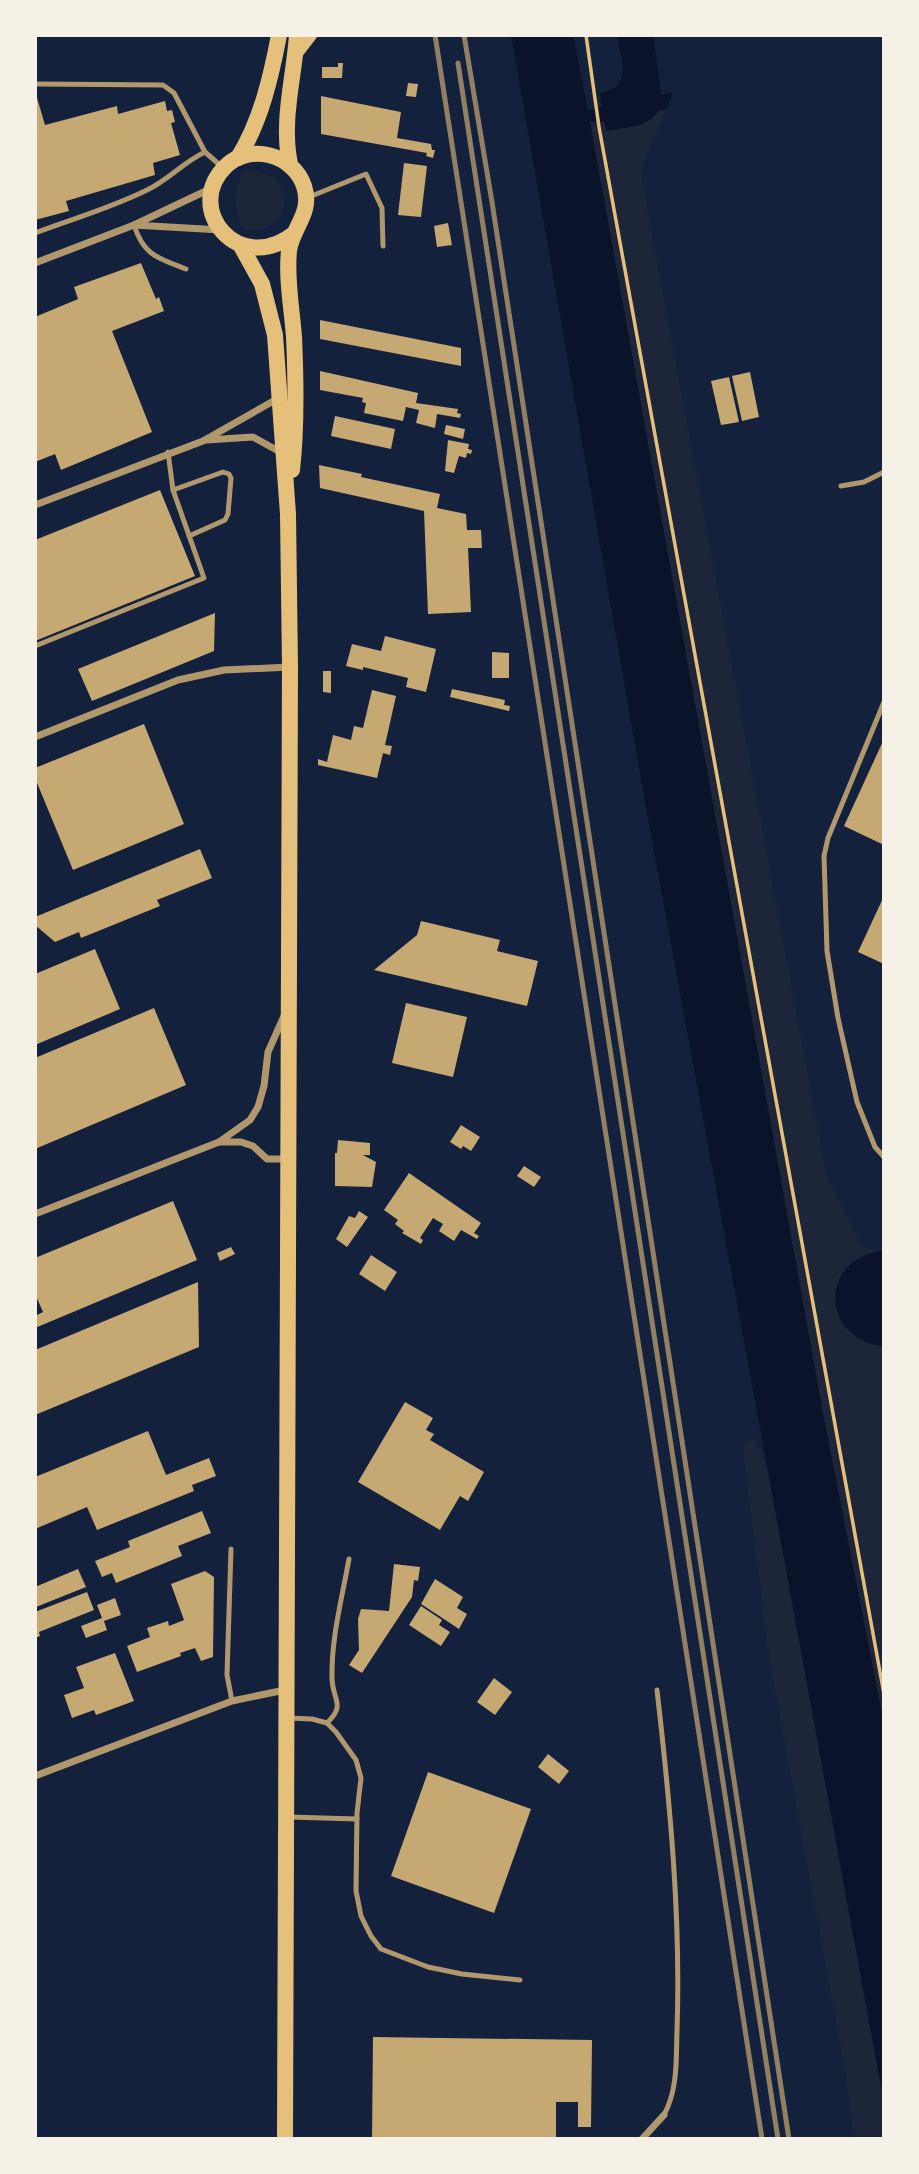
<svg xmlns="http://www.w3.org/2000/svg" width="919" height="2174" font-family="'Varela Round',sans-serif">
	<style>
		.green { fill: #1d2539 }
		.water { fill: #0b132b }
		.building { fill: #c6a872 }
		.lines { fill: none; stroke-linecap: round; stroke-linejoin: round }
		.path { stroke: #e5c07b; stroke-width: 3.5 }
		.service { stroke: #b1986c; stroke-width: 5 }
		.minor { stroke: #b1986c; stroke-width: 7 }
		.secondary { stroke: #e5c07b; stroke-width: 14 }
		.primary { stroke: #e5c07b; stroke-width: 16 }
		.rail { stroke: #918062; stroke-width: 5 }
	</style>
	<rect width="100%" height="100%" fill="#14213d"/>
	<g class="green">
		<polygon points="667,109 640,170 826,1173 862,1245 884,1257 884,1724 824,1419 590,122 605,120 607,131 646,123 658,111"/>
		<path d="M254,171L274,177C296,204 280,235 245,229C232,209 234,194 243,173Z"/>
		<polygon points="755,1438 768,1467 884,2103 884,2139 854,2139 845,2070 769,1657 742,1444"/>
	</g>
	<g class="water">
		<path d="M511,35H573L588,110L602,107L600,93C635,86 620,61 617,35H653L661,94L673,93L667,109L658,111C649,128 625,127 607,131L604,121L590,122L824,1419L884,1724V2103L646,808Z"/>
		<path d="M884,1251V1347C816,1337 822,1255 884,1251Z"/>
	</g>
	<g class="building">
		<polygon points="338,63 343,63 342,78 322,78 322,67 338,67"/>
		<polygon points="408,83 418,84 416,97 406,96"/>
		<polygon points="35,91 45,125 117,106 118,114 165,101 167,111 172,110 175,122 171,123 180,155 153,163 155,175 66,201 69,211 35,220"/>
		<polygon points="321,96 401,112 397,138 431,144 432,150 435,150 433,158 426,156 427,153 321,134"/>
		<polygon points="404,163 427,166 421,217 398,215"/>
		<polygon points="448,223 452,245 437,247 434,226"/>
		<polygon points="141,263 156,299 159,297 164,311 112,331 152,432 61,470 55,454 35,462 35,317 78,299 74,287"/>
		<polygon points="320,320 461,348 461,366 320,339"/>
		<polygon points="320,371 418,393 416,403 458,409 457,413 461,414 460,418 437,414 435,428 416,423 419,410 406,407 403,421 364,413 366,403 362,402 363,398 320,390"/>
		<polygon points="750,372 759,417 742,421 732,376"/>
		<polygon points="729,377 739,422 721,425 711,381"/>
		<polygon points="335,416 395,429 391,449 331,436"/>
		<polygon points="446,425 465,429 463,439 444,434"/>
		<polygon points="448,440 469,444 468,449 472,450 471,454 467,453 466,458 459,456 454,473 445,471"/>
		<polygon points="319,465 362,474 361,477 440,494 437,508 466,514 467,530 481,530 482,548 468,548 471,612 428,614 424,511 320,488"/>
		<polygon points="160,490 195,576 35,641 35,540"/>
		<polygon points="215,613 214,651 92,701 78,669"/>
		<polygon points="385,636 436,649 426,692 406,687 408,678 363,667 363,670 346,666 352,644 381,651"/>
		<polygon points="492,652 509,653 509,678 492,678"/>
		<polygon points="323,671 331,671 331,693 323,692"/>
		<polygon points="452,689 505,700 504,705 510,706 509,711 450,697"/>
		<polygon points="372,690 396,696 385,745 392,746 390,755 383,753 377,778 318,765 318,759 327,762 333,735 351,740 354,726 363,728"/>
		<polygon points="144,724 184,824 73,870 35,778 35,768"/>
		<polygon points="884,739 884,845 844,826"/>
		<polygon points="200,849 212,878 157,900 160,906 81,938 79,932 55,942 35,925 35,917"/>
		<polygon points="884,896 884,964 858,952"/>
		<polygon points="421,921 500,940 497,951 538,961 527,1006 374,970 417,935"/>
		<polygon points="95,949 120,1009 35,1045 35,974"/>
		<polygon points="406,1003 467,1017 453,1077 392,1063"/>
		<polygon points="154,1008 186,1085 35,1149 35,1058"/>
		<polygon points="461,1125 480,1137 471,1151 463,1146 461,1149 450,1142"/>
		<polygon points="338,1140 370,1143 370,1155 363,1155 376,1162 372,1187 335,1186 335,1153 337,1153"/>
		<polygon points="524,1166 541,1177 534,1187 517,1176"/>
		<polygon points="409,1173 481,1223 474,1233 479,1236 477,1239 461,1230 454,1241 439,1231 443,1224 433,1218 420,1238 423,1240 421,1244 402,1233 404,1231 395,1224 398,1220 384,1210"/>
		<polygon points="173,1201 197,1260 35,1328 35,1316 43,1312 35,1294 35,1258"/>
		<polygon points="359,1211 368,1217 347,1247 336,1239 349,1216 355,1218"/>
		<polygon points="231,1247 235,1254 220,1261 217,1253"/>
		<polygon points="371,1255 397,1272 385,1291 359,1274"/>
		<polygon points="198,1282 199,1347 35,1415 35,1350"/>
		<polygon points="405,1402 433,1418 426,1430 434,1434 430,1440 484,1472 468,1501 460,1496 440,1530 358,1482"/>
		<polygon points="148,1431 166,1475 209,1458 216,1476 192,1485 194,1491 97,1530 87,1507 35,1529 35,1477"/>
		<polygon points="202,1511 211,1533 178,1546 182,1556 116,1583 112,1573 102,1577 95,1561 130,1547 128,1541"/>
		<polygon points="394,1564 420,1567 418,1581 414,1580 412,1597 362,1673 349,1665 359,1650 358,1619 361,1609 389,1611"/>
		<polygon points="78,1569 86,1587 36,1607 35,1587"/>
		<polygon points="205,1571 214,1577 213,1657 201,1661 195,1648 180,1653 181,1656 137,1672 127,1646 150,1637 147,1628 168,1621 169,1626 184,1620 171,1584"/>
		<polygon points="435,1579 463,1597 457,1608 467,1614 459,1629 421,1604"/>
		<polygon points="87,1592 94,1610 39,1632 40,1636 35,1638 35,1612"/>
		<polygon points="115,1598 121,1615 104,1621 107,1630 86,1638 81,1626 102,1618 97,1605"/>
		<polygon points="421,1606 442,1620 439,1625 450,1632 441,1646 409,1625"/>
		<polygon points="115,1653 134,1701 96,1715 94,1710 72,1718 64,1695 84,1688 76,1667"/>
		<polygon points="494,1678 512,1692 495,1715 477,1702"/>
		<polygon points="548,1754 569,1771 559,1784 538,1767"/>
		<polygon points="428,1772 531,1809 494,1913 391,1876"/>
		<polygon points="373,2037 592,2040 591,2127 578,2127 578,2102 556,2102 556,2138 372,2139"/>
	</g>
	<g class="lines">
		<polyline class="path" points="586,35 599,127 884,1694"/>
		<g class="service">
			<polyline points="35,84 163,85 174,93 205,152 221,166"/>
			<polyline points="309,197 366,174 382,208 383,246"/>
			<path d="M134,225C144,256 158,258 186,269"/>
			<path d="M35,233C72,219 111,208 147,190C170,179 182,163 205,152"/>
			<polyline points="841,486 864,482 884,472"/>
			<polyline points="173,490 223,472 229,474 231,478 228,514 225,520 189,536"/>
			<polyline points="35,646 204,578 173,490 168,452"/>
			<polyline points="884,702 828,838 824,856 827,951 838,1018 857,1102 875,1147 884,1157"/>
			<polyline points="231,1549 227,1675 232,1701"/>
			<path d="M657,1690C670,1803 681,1918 677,2031C676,2060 678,2089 664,2115"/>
			<polyline points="288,1718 312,1719 327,1723 336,1732 356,1760 361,1778 357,1813 356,1891 361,1916 371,1936 381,1949 428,1967 462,1974 520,1980"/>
			<path d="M327,1723C346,1705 333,1701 332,1679C331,1639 342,1598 349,1559"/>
			<polyline points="289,1817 357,1819"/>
		</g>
		<g class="minor">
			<polyline points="212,188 134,225 221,230"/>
			<polyline points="35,263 134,225"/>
			<polyline points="207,440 253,437 282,453"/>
			<polyline points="35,505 203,441 277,399"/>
			<polyline points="35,737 178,680 224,670 290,667"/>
			<polyline points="284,1016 268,1052 264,1086 258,1107 250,1120 219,1142 241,1142 253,1146 267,1159 287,1159"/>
			<polyline points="35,1214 219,1142"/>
			<polyline points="35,1776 232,1701 285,1690"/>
			<polyline points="642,2139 664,2115"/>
		</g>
		<polyline class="secondary" points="296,53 310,35"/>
		<g class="primary">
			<path d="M238,158C261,121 271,77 279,35"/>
			<path d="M290,164C281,122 294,78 297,35"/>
			<polyline points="241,246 262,284 275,335 288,514 290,667 285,2139"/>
			<path d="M292,470C297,426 296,381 294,337C292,309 286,279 289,251C292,227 313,214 304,186C293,154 250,143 226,166C182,208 239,278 295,233"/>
		</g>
		<g class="rail">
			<polyline points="435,35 762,2139"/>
			<polyline points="464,35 492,202 789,2139"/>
			<polyline points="458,63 778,2139"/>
		</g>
	</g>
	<rect width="919" height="2174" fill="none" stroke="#f6f1e7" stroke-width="74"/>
</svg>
